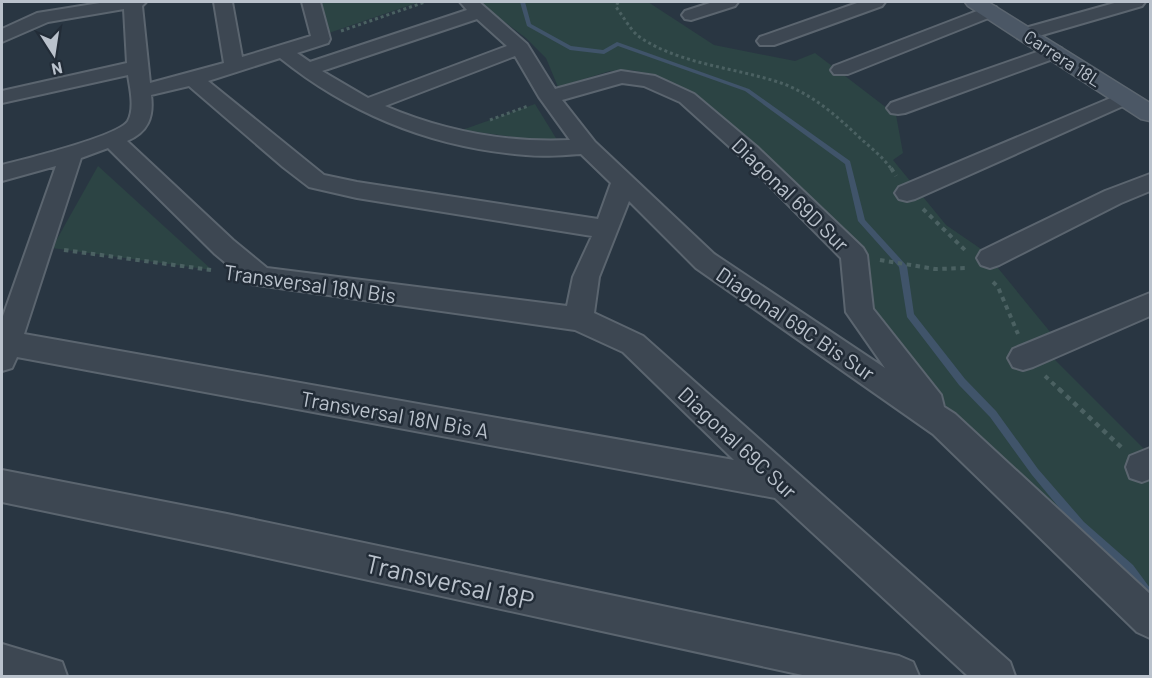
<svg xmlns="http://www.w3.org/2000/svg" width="1152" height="678" font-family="Barlow,sans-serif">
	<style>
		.green { fill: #2c4444 }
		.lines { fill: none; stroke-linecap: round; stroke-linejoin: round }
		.stream { fill: #40546a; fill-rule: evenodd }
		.street-casing { stroke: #5b656f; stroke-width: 4 }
		.secondary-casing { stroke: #5b656f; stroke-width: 3 }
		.path-far2 { stroke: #4b6162; stroke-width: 3; stroke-dasharray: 3 3; stroke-linecap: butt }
		.path-far1 { stroke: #4b6162; stroke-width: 4; stroke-dasharray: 4.5 4.5; stroke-linecap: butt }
		.path { stroke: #4b6162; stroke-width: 4.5; stroke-dasharray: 5 5; stroke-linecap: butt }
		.street { fill: #3d4752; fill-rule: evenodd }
		.secondary { fill: #4b5765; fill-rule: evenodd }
		.labels { text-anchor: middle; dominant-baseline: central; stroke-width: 5; stroke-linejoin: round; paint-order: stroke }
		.far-street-label { font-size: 18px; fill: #bac2cc; stroke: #222c37 }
		.street-label { font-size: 21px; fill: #bac2cc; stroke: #222c37 }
		.near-street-label { font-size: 26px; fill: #bac2cc; stroke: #222c37 }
	</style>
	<rect width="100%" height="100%" fill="#293642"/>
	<g class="green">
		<polygon points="318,2 419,2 326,34"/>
		<polygon points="478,2 648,2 714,45 795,61 815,53 896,115 903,153 893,160 946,225 984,251 1051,333 1037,342 1150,455 1150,589 977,438 919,378 874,313 858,255 692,98 652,74 631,70 610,71 558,87 546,58 526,38"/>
		<polygon points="535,104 559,143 462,130"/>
		<polygon points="98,166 212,270 52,248"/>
	</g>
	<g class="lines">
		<polygon class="stream" points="520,2 525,2 531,24 571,46 603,50 617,42 749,89 850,161 865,220 907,266 914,314 965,379 996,411 1038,469 1084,522 1133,565 1150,588 1150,601 1146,600 1125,573 1076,528 1032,475 990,417 959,385 907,317 899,267 858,221 845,164 745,91 618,46 604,54 570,50 527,26"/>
		<defs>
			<g id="street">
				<path d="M106,2H146L142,6L150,83L224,63L214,2H232L242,57L311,36L302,2H320L330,39L328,43L297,53L310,62L467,10L460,2H479L527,44L555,89L621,71L655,76L694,94L757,147L863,248L867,255L873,309L941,395L944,407L955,414L1150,594V638L1137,632L933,434L696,268L629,201L599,277L594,313L643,336L1010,662L1015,676H968L775,498L17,357L12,368L2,371V319L56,166L2,181V165C22,160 119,136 128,121C135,108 130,88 128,75L2,103V91L127,63L124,9L48,22L2,42V29L37,13ZM477,19L507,46L368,98L322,71ZM515,56L539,97L570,140C506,143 444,131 385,106ZM280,58C351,115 434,148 526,155C545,157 563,155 581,154L611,183L598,219L357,182L324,175L208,81ZM622,83L644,86L680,102L741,157L841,258L846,312L885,368L714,254L595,142L562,100ZM189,86L283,167L309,187L357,198L592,236L573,277L567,306L267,268L233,240L127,141C148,132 154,117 151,95ZM108,148L215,254L251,284L575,330L623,352L734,460L24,334L81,158Z"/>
				<polygon points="713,2 738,2 735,6 691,20 685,19 682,15 685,11"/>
				<polygon points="860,2 885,2 882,6 774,45 760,45 757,41 760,37"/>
				<polygon points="1118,2 1145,2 1142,6 1025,40 1018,38 1016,34 1018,30"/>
				<polygon points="990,6 996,7 999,11 996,15 848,74 834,74 831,70 834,66"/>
				<polygon points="1054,46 1061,48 1064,52 1061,56 905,113 898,114 891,113 887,108 891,103"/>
				<polygon points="1125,92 1132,94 1135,98 1132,102 915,199 907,201 899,199 895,193 899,187"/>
				<polygon points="1150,174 1150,191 1121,203 999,265 990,268 981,265 977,258 981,251 1105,191"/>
				<polygon points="1150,293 1150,316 1033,367 1023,370 1013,367 1008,358 1013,349"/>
				<polygon points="1150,448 1150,479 1142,482 1130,478 1126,467 1130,456"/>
				<polygon points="2,470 227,514 899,656 913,662 919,676 807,676 227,549 2,502"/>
				<polygon points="2,644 62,662 67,676 2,676"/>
			</g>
			<polygon id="secondary" points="965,2 988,2 1150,103 1150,121 1141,119 968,6"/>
		</defs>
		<use href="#street" class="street-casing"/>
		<use href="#secondary" class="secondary-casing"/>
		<g class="path-far2">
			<path d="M618,2L616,7C623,16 630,29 638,36C680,65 734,67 781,83C812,94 837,116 860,138C871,148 884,158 892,170"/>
			<polyline points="341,31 425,2"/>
			<polyline points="490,120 528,106"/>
		</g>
		<g class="path-far1">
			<polyline points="891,168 896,176"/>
			<polyline points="923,209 967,252"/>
			<polyline points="64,250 211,270"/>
			<polyline points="880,260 935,269 967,268"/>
			<polyline points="993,282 998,287 1018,334"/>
			<polyline points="1045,376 1061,391"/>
		</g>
		<polyline class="path" points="1059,389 1122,448"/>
		<use href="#street" class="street"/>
		<use href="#secondary" class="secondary"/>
	</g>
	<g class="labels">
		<g class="far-street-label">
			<text transform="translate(1063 58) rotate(33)">Carrera 18L</text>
		</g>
		<g class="street-label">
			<text transform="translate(791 194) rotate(44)">Diagonal 69D Sur</text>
			<text transform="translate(310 283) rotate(8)">Transversal 18N Bis</text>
			<text transform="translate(796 323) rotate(34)">Diagonal 69C Bis Sur</text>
			<text transform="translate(395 414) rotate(10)">Transversal 18N Bis A</text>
			<text transform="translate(738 442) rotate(43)">Diagonal 69C Sur</text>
		</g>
		<g class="near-street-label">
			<text transform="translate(450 581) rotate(13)">Transversal 18P</text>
		</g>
	</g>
	<rect width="1152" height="678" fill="none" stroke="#bac2cc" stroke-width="6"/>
	<g transform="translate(54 54) rotate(168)" stroke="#222c37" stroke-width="4.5" paint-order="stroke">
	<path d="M0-4.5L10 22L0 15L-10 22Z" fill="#bac2cc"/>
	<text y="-9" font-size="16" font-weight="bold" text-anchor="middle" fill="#bac2cc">N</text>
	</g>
</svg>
